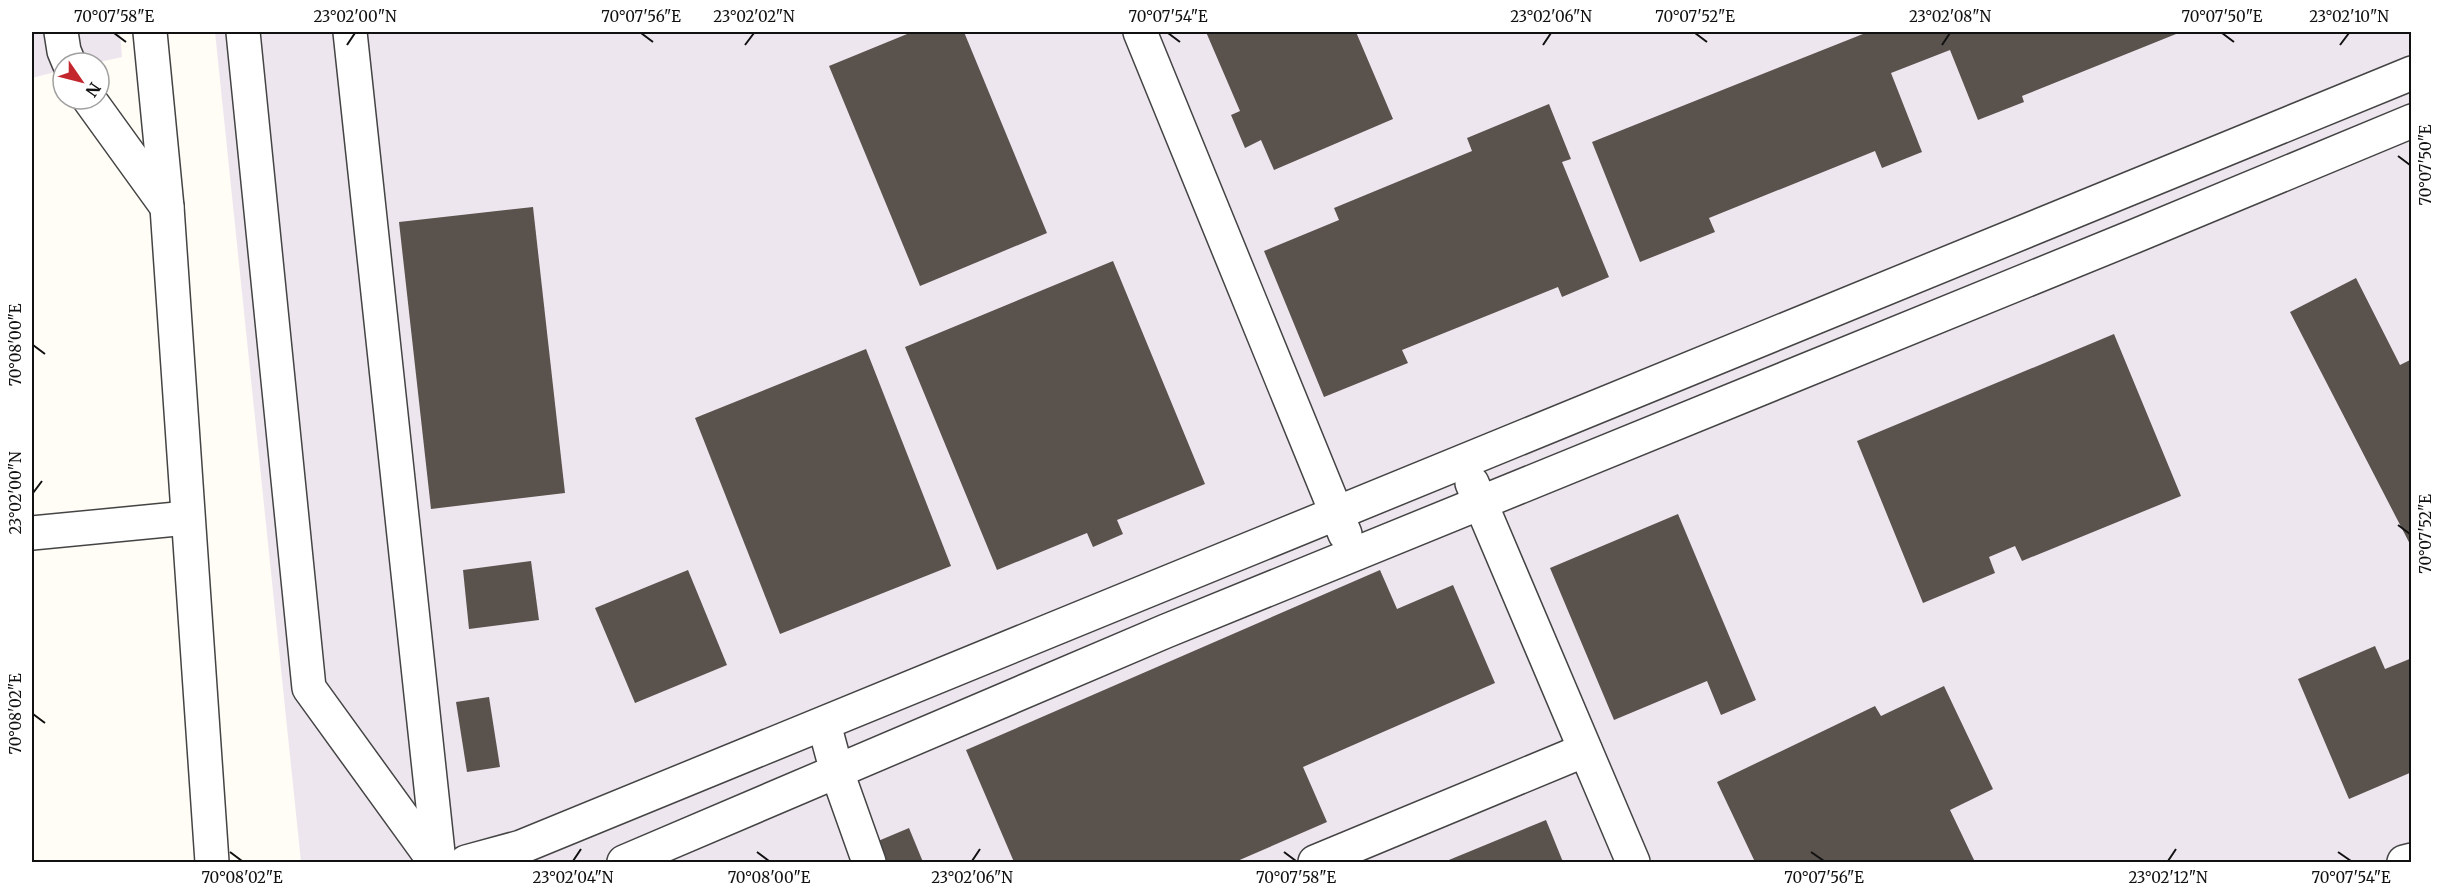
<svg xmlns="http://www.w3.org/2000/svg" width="2443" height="894" font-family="Merriweather,serif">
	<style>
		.industrial { fill: #eee6ef }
		.building { fill: #5a524d }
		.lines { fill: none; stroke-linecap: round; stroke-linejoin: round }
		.minor-casing { stroke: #444; stroke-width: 36 }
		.minor { stroke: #fff; stroke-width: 33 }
		.ticks { fill: none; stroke: #111; stroke-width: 2 }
		.neatline { fill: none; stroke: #111; stroke-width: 2 }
		.ticks-label { font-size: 15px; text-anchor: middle; fill: #111 }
	</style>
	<rect width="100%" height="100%" fill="#fffdf5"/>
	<g class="industrial">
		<polygon points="32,32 120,32 122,57 95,63 63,63 63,70 32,78"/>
		<polygon points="215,32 2411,32 2411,862 301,862"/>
	</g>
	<g class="building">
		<polygon points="912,32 964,32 1047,233 920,286 829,66"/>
		<polygon points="1206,32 1356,32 1393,119 1274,170 1261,140 1245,148 1231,115 1240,111"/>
		<polygon points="1868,32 2181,32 2022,96 2024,102 1978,120 1950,50 1891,73 1922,152 1882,168 1875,151 1709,218 1715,232 1640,262 1592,142"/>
		<polygon points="1549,104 1571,159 1562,162 1609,277 1562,297 1558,287 1402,350 1408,363 1324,397 1264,251 1339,220 1334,208 1472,151 1467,138"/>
		<polygon points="533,207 565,493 431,509 399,222"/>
		<polygon points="1113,261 1205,484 1117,520 1123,534 1093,547 1087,533 997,570 905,347"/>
		<polygon points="2356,278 2400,365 2412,359 2412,548 2290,312"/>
		<polygon points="2114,334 2181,496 2022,561 2015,546 1989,557 1995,573 1923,603 1857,441"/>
		<polygon points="866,349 951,566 780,634 695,418"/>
		<polygon points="1678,514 1756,700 1721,715 1707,681 1614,720 1550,568"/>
		<polygon points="531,561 539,620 469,629 463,570"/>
		<polygon points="688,570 727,665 635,703 595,608"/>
		<polygon points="1380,570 1397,609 1453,585 1495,683 1303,767 1327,822 1235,862 1014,862 966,750"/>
		<polygon points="2375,646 2385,669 2412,658 2412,772 2349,799 2298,679"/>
		<polygon points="1944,686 1993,789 1950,810 1975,862 1755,862 1717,782 1875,706 1881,716"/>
		<polygon points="489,697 500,767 467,772 456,702"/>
		<polygon points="1546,820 1563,862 1444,862"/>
		<polygon points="909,828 923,862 878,862 871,844"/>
	</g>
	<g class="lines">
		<defs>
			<g id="minor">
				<polyline points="61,32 64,51 69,63"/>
				<polyline points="150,32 167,207 212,862"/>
				<polyline points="243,32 309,688 435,862"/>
				<polyline points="350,32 439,862"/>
				<polyline points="1140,32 1345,534"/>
				<polyline points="89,99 167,207"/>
				<polyline points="1472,483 1633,862"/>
				<polyline points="32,533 187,518"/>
				<polyline points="824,724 837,772 869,862"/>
				<polyline points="466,862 521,847 2412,73"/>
				<polyline points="624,862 1166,631 2135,236 2412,121"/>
				<polyline points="1315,862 1585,750"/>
				<polyline points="2404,862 2412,860"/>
			</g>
		</defs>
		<use href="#minor" class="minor-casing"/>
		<use href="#minor" class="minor"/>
	</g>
	<path class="ticks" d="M114,33L126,42M641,33L653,42M1168,33L1180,42M1695,33L1707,42M2222,33L2234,42M347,45L355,33M745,45L754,33M1543,45L1551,33M1942,45L1950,33M2340,45L2349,33M2398,156L2410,165M33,345L45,354M33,493L42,481M2398,525L2410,534M33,714L45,723M230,852L242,861M757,852L769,861M1284,852L1296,861M1811,852L1824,861M2338,852L2351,861M573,861L581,849M972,861L980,849M2168,861L2176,849"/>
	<rect width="2443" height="894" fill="none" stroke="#ffffff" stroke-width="66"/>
	<g transform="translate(81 81) rotate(125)"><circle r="28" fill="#ffffff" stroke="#a0a0a0" stroke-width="1.5"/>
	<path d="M0-4.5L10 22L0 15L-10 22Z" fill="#c4262e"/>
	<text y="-9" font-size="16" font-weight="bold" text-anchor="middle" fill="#111111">N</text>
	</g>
	<rect x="33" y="33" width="2377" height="828" class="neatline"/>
	<g class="ticks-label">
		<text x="114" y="22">70°07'58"E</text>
		<text x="355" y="22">23°02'00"N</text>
		<text x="641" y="22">70°07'56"E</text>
		<text x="754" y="22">23°02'02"N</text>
		<text x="1168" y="22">70°07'54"E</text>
		<text x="1551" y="22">23°02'06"N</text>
		<text x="1695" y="22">70°07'52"E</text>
		<text x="1950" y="22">23°02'08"N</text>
		<text x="2222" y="22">70°07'50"E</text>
		<text x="2349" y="22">23°02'10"N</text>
		<text transform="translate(2426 165) rotate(-90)" y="5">70°07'50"E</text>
		<text transform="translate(16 345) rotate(-90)" y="5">70°08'00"E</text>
		<text transform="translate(16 493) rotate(-90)" y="5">23°02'00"N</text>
		<text transform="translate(2426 534) rotate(-90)" y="5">70°07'52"E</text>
		<text transform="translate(16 714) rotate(-90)" y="5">70°08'02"E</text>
		<text x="242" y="883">70°08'02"E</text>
		<text x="573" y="883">23°02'04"N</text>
		<text x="769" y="883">70°08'00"E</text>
		<text x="972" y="883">23°02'06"N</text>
		<text x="1296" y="883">70°07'58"E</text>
		<text x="1824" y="883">70°07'56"E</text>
		<text x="2168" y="883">23°02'12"N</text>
		<text x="2351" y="883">70°07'54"E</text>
	</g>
</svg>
